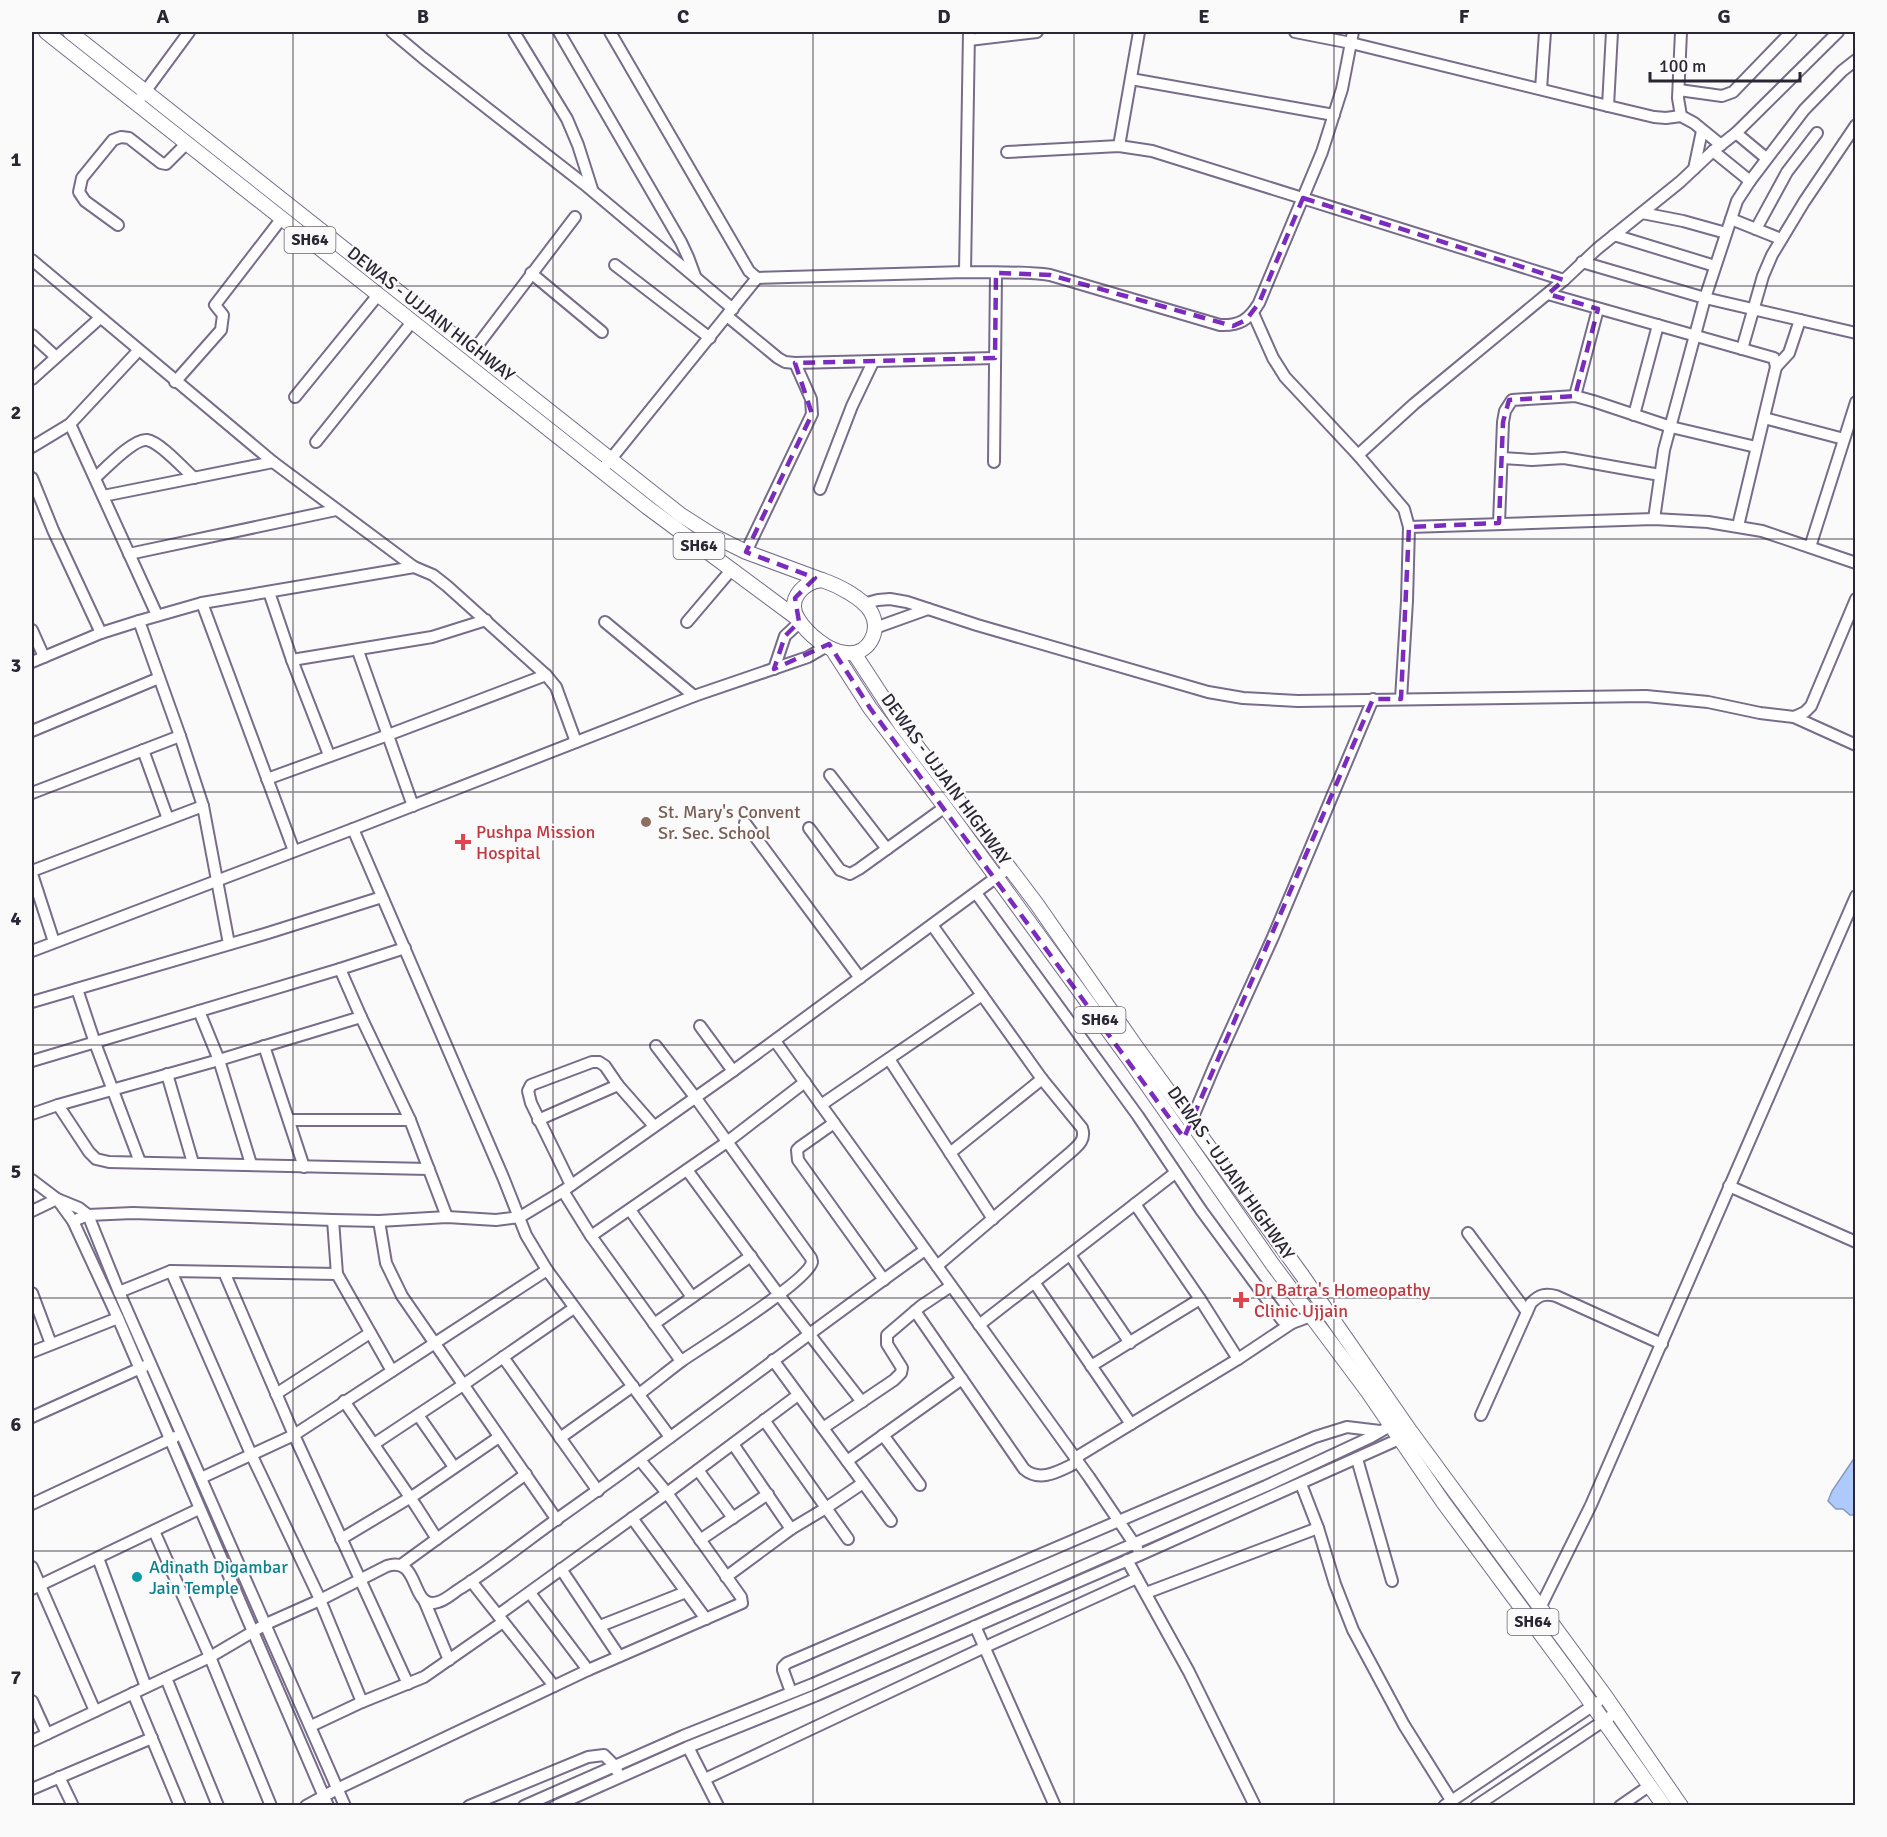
<svg xmlns="http://www.w3.org/2000/svg" width="1887" height="1837" font-family="Signika,sans-serif">
	<style>
		.water { fill: #aecafc; stroke: #8799c0; stroke-width: 1.5 }
		.lines { fill: none; stroke-linecap: round; stroke-linejoin: round }
		.minor-casing { stroke: #776d8a; stroke-width: 14 }
		.major-casing { stroke: #776d8a; stroke-width: 16 }
		.minor { stroke: #fff; stroke-width: 10 }
		.major { stroke: #fff; stroke-width: 14 }
		.marked { fill: none; stroke: #7b2cbf; stroke-width: 4.5; stroke-dasharray: 12 8; stroke-linejoin: round }
		.grid { fill: none; stroke: #2b2633; stroke-width: 1.5; stroke-opacity: 0.55 }
		.education-dot { fill: #8d6e63; stroke: #fafafa; stroke-width: 2 }
		.health-dot { fill: #e0444e; stroke: #fafafa; stroke-width: 2 }
		.culture-dot { fill: #0f9aa8; stroke: #fafafa; stroke-width: 2 }
		.labels { text-anchor: middle; dominant-baseline: central; stroke-width: 4.5; stroke-linejoin: round; paint-order: stroke }
		.shield { fill: #fafafa; stroke: #69666f; stroke-width: 1.5 }
		.shield-label { font-size: 16px; font-weight: bold; fill: #2b2633 }
		.street-label { font-size: 18px; fill: #2b2633; stroke: #fafafa }
		.education-label { font-size: 18px; fill: #785e54; stroke: #fafafa; text-anchor: start }
		.health-label { font-size: 18px; fill: #be3a42; stroke: #fafafa; text-anchor: start }
		.culture-label { font-size: 18px; fill: #0d838f; stroke: #fafafa; text-anchor: start }
		.neatline { fill: none; stroke: #2b2633; stroke-width: 2 }
		.grid-label { font-size: 20px; text-anchor: middle; font-weight: bold; fill: #2b2633 }
	</style>
	<rect width="100%" height="100%" fill="#fafafa"/>
	<polygon class="water" points="1855,1457 1855,1515 1850,1515 1843,1509 1836,1509 1828,1501 1832,1491"/>
	<g class="lines">
		<defs>
			<g id="minor">
				<polyline points="392,32 423,58 584,184 733,309"/>
				<polyline points="514,32 567,119 578,145 592,189"/>
				<polyline points="559,32 681,242 688,257 695,276"/>
				<path d="M610,32L749,271L757,278L965,272C994,273 1022,271 1050,275L1220,325C1239,326 1249,320 1259,303L1322,152L1342,89L1353,32"/>
				<polyline points="1295,32 1351,43 1608,106 1612,32"/>
				<polyline points="969,40 1037,32"/>
				<polyline points="1131,79 1334,115"/>
				<polyline points="1541,89 1545,32"/>
				<polyline points="1679,90 1722,96 1733,92 1791,32"/>
				<polyline points="136,104 189,32"/>
				<polyline points="1608,106 1654,117 1666,118 1681,116 1694,123 1721,145"/>
				<polyline points="1681,116 1678,98 1681,32"/>
				<polyline points="1736,133 1766,158"/>
				<polyline points="1119,146 1139,32"/>
				<polyline points="1713,151 1750,181"/>
				<polyline points="1007,152 1119,146 1152,151 1564,280"/>
				<polyline points="1694,169 1702,131"/>
				<polyline points="1642,213 1683,221 1726,233"/>
				<polyline points="1731,219 1781,239"/>
				<polyline points="118,225 85,201 79,192 82,178 113,140 121,137 129,138 161,163 166,164 187,143"/>
				<polyline points="1756,229 1787,172 1817,133"/>
				<polyline points="1614,235 1715,266"/>
				<polyline points="32,260 273,462 414,567"/>
				<polyline points="1582,262 1705,298 1856,333"/>
				<polyline points="615,265 710,338"/>
				<polyline points="965,272 969,32"/>
				<polyline points="531,273 602,332"/>
				<polyline points="1548,294 1774,358 1776,367 1738,526"/>
				<polyline points="1253,313 1273,358 1285,377 1358,455 1404,509 1409,527 1407,601 1401,699"/>
				<polyline points="727,316 778,358 785,362 795,363 995,358"/>
				<polyline points="32,335 56,357"/>
				<polyline points="1742,349 1763,276 1772,255 1804,202 1856,125"/>
				<polyline points="474,350 575,217"/>
				<polyline points="1776,367 1789,353 1800,320"/>
				<polyline points="32,379 100,318"/>
				<polyline points="175,382 221,330 223,315 215,305 282,218"/>
				<polyline points="1575,396 1598,309"/>
				<polyline points="295,397 378,295"/>
				<polyline points="1634,415 1658,325"/>
				<polyline points="1764,418 1844,439"/>
				<polyline points="70,424 157,615"/>
				<polyline points="316,442 412,322"/>
				<polyline points="32,447 70,424 138,351"/>
				<polyline points="1358,455 1414,404 1564,280 1597,249 1680,182 1713,151 1736,133 1838,32"/>
				<polyline points="1502,458 1532,460 1564,458 1576,460 1660,475"/>
				<polyline points="994,462 996,273"/>
				<polyline points="602,470 757,278"/>
				<polyline points="32,478 53,530 101,633"/>
				<path d="M95,478C105,469 134,438 147,440C160,442 184,469 194,478"/>
				<polyline points="820,489 852,406 873,362"/>
				<polyline points="103,496 273,462"/>
				<polyline points="1654,519 1664,450 1705,298 1737,201 1750,181 1804,110 1842,71 1856,60"/>
				<polyline points="1499,523 1503,422 1505,411 1512,400 1575,396 1593,401 1671,427 1756,447"/>
				<polyline points="1409,527 1654,519 1708,522 1762,531 1856,563"/>
				<polyline points="1810,547 1856,402"/>
				<polyline points="746,552 812,414 811,399 795,363"/>
				<polyline points="129,554 336,510"/>
				<polyline points="269,592 292,660 329,755"/>
				<polyline points="863,604 878,600 890,599 907,602 977,625 1208,692 1243,698 1298,701 1646,696 1708,702 1760,713 1794,717 1805,712 1811,706 1856,599"/>
				<polyline points="605,622 694,696"/>
				<polyline points="687,622 732,569"/>
				<polyline points="875,628 928,609"/>
				<polyline points="32,630 44,657"/>
				<polyline points="358,651 413,806"/>
				<polyline points="292,660 432,637 486,620"/>
				<polyline points="32,662 101,633 139,621 202,603"/>
				<polyline points="774,669 785,636 800,622"/>
				<polyline points="1794,717 1856,745"/>
				<polyline points="32,731 159,678"/>
				<polyline points="143,750 168,819"/>
				<polyline points="830,775 887,849"/>
				<polyline points="267,779 388,735 546,675"/>
				<polyline points="32,793 180,736 139,621"/>
				<polyline points="203,806 229,944"/>
				<polyline points="745,823 860,978"/>
				<polyline points="809,828 840,870 850,874 859,869 945,807"/>
				<polyline points="353,829 503,1177 526,1235 547,1270 670,1437"/>
				<polyline points="294,851 202,603 414,567 433,575 447,586 546,675 556,687 576,742"/>
				<polyline points="32,871 203,806 180,736"/>
				<polyline points="32,874 54,942"/>
				<polyline points="976,893 1138,1116 1201,1210 1282,1320 1292,1323 1311,1316"/>
				<path d="M932,925L1042,1079L1082,1128C1086,1139 1079,1145 1071,1152L937,1266"/>
				<polyline points="32,951 353,829 694,696 808,657 827,646"/>
				<polyline points="340,969 405,948"/>
				<polyline points="77,989 95,1043 140,1162"/>
				<polyline points="32,1002 268,933 382,897"/>
				<polyline points="199,1011 219,1060 251,1164"/>
				<polyline points="700,1026 733,1071"/>
				<polyline points="775,1041 1089,1477 1137,1548"/>
				<polyline points="264,1046 304,1167"/>
				<polyline points="889,1059 993,1219"/>
				<polyline points="32,1061 340,969 361,1017 410,1120 447,1217"/>
				<polyline points="167,1074 193,1163"/>
				<polyline points="58,1105 89,1152 96,1159 109,1162 429,1169"/>
				<polyline points="821,1105 982,995"/>
				<polyline points="32,1114 58,1105 219,1060 361,1017"/>
				<polyline points="289,1120 410,1120"/>
				<polyline points="538,1120 618,1085"/>
				<polyline points="834,1123 800,1147 797,1150 798,1160 884,1280"/>
				<polyline points="1184,1138 1214,1067 1273,937 1373,699"/>
				<polyline points="950,1153 1042,1079"/>
				<polyline points="687,1170 779,1295 862,1402"/>
				<polyline points="32,1180 57,1199 73,1221 118,1318 328,1806"/>
				<polyline points="571,1185 531,1103 528,1091 531,1085 592,1062 599,1062 605,1066 618,1085 654,1126"/>
				<polyline points="1729,1186 1856,1242"/>
				<polyline points="563,1191 591,1236 681,1361"/>
				<polyline points="1135,1204 1200,1299 1238,1359"/>
				<polyline points="630,1210 692,1297"/>
				<polyline points="32,1211 57,1199 79,1208 88,1215 119,1292 345,1806"/>
				<polyline points="333,1220 337,1274 171,1271 251,1454 318,1595 362,1702"/>
				<polyline points="73,1221 88,1215 133,1213 333,1220 379,1221 447,1217 496,1220 520,1217 563,1191 733,1071 1009,868"/>
				<polyline points="379,1221 386,1263 402,1296 557,1520"/>
				<polyline points="1468,1233 1527,1312"/>
				<polyline points="591,1236 727,1142 805,1082"/>
				<polyline points="1070,1255 1130,1343"/>
				<polyline points="224,1272 294,1435 408,1684"/>
				<polyline points="337,1274 392,1371"/>
				<polyline points="1034,1282 1131,1424"/>
				<polyline points="119,1292 171,1271"/>
				<polyline points="32,1293 51,1344"/>
				<path d="M915,1311L1024,1469C1041,1484 1062,1469 1078,1462"/>
				<polyline points="654,1324 751,1256"/>
				<polyline points="979,1325 1175,1173"/>
				<polyline points="32,1352 118,1318"/>
				<polyline points="503,1357 598,1491"/>
				<polyline points="773,1360 891,1521"/>
				<polyline points="1091,1366 1200,1299"/>
				<polyline points="276,1394 370,1333"/>
				<path d="M639,1394C654,1383 668,1371 683,1360C705,1345 808,1281 812,1262L811,1258L695,1097L656,1046"/>
				<polyline points="344,1401 416,1506 437,1539"/>
				<polyline points="418,1415 454,1467"/>
				<path d="M1481,1415L1531,1303C1539,1295 1545,1293 1556,1296L1662,1344"/>
				<polyline points="32,1417 145,1366"/>
				<polyline points="764,1420 848,1539"/>
				<polyline points="823,1428 894,1380 901,1373 902,1368 887,1344 887,1335 921,1306 951,1286"/>
				<polyline points="883,1435 920,1485"/>
				<polyline points="560,1438 633,1386"/>
				<polyline points="374,1444 463,1385 574,1308"/>
				<polyline points="733,1444 791,1529"/>
				<polyline points="1075,1458 1238,1359 1292,1323"/>
				<polyline points="1357,1459 1392,1581"/>
				<polyline points="847,1461 962,1379"/>
				<polyline points="698,1470 733,1518"/>
				<polyline points="201,1478 294,1435 547,1270"/>
				<polyline points="1301,1484 1318,1528 1335,1584 1353,1630 1404,1725 1451,1800"/>
				<polyline points="32,1504 175,1437"/>
				<polyline points="632,1518 706,1619"/>
				<polyline points="154,1531 210,1657 271,1806"/>
				<polyline points="341,1539 416,1494 499,1437"/>
				<polyline points="700,1540 768,1494"/>
				<polyline points="98,1558 146,1687"/>
				<polyline points="1127,1560 1189,1672 1255,1806"/>
				<polyline points="401,1565 526,1474"/>
				<polyline points="32,1567 95,1711"/>
				<polyline points="561,1569 619,1656"/>
				<polyline points="726,1577 791,1529 826,1508 863,1483"/>
				<polyline points="471,1581 554,1686"/>
				<polyline points="32,1589 199,1509"/>
				<polyline points="530,1593 588,1670"/>
				<polyline points="1146,1593 1318,1528"/>
				<polyline points="424,1600 449,1660"/>
				<polyline points="1540,1608 1591,1505 1856,896"/>
				<polyline points="498,1615 667,1493 798,1395"/>
				<polyline points="600,1626 686,1592"/>
				<polyline points="975,1626 1055,1806"/>
				<polyline points="166,1678 218,1806"/>
				<polyline points="791,1692 783,1670 783,1667 787,1663 1315,1437 1347,1427 1380,1431"/>
				<polyline points="133,1693 180,1806"/>
				<polyline points="32,1701 47,1734"/>
				<polyline points="311,1726 362,1702 424,1677 503,1622"/>
				<path d="M32,1741L210,1657L266,1624L320,1600L387,1566C421,1555 410,1612 438,1602C446,1600 454,1592 461,1588C494,1567 525,1542 557,1519C681,1432 801,1338 925,1250"/>
				<polyline points="688,1747 718,1806"/>
				<polyline points="59,1777 73,1806"/>
				<polyline points="705,1779 985,1647 1137,1578"/>
				<polyline points="32,1789 152,1738"/>
				<polyline points="306,1806 337,1789 588,1670 742,1603 741,1597 667,1493 640,1460"/>
				<polyline points="469,1806 588,1757 604,1755 612,1763 617,1771"/>
				<polyline points="524,1806 683,1736 813,1684 1266,1486 1371,1437 1397,1422"/>
				<polyline points="555,1806 688,1747 817,1695 1142,1554 1406,1436"/>
				<polyline points="1444,1806 1598,1702"/>
				<polyline points="1476,1806 1617,1712"/>
				<polyline points="1620,1806 1649,1786"/>
			</g>
			<g id="major">
				<polyline points="46,32 647,507 798,619"/>
				<polyline points="70,32 681,515 714,536 746,552 822,580"/>
				<path d="M822,580C837,585 863,598 871,612C882,631 868,656 846,653C828,652 807,633 798,619C786,600 803,582 822,580Z"/>
				<polyline points="832,649 870,708 945,807 1129,1059 1273,1265 1368,1392 1443,1502 1571,1675 1664,1806"/>
				<polyline points="854,653 901,725 1036,903 1135,1045 1302,1275 1411,1432 1606,1697 1681,1806"/>
			</g>
		</defs>
		<use href="#minor" class="minor-casing"/>
		<use href="#major" class="major-casing"/>
		<use href="#minor" class="minor"/>
		<use href="#major" class="major"/>
	</g>
	<path class="marked" d="M1303,198L1564,280L1548,294L1598,309L1575,396L1509,400L1503,422L1499,523L1409,527L1401,699H1373L1184,1138L870,708L829,644L774,669L785,636L799,622L795,598L815,578L746,552L812,414L795,363L995,358L996,273L1050,275L1233,326L1246,320L1259,303Z"/>
	<path class="grid" d="M293,32V1806M553,32V1806M813,32V1806M1074,32V1806M1334,32V1806M1594,32V1806M32,286H1856M32,539H1856M32,792H1856M32,1045H1856M32,1298H1856M32,1551H1856"/>
	<circle class="education-dot" cx="646" cy="822" r="6"/>
	<g class="health-dot">
		<path d="M460 833h6v6h6v6h-6v6h-6v-6h-6v-6h6z"/>
		<path d="M1238 1291h6v6h6v6h-6v6h-6v-6h-6v-6h6z"/>
	</g>
	<circle class="culture-dot" cx="137" cy="1577" r="6"/>
	<g class="labels">
		<g class="shield">
			<rect x="284.5" y="227" width="51" height="26" rx="4.5"/>
			<rect x="673.5" y="533" width="51" height="26" rx="4.5"/>
			<rect x="1074.5" y="1007" width="51" height="26" rx="4.5"/>
			<rect x="1507.5" y="1609" width="51" height="26" rx="4.5"/>
		</g>
		<g class="shield-label">
			<text x="310" y="240">SH64</text>
			<text x="699" y="546">SH64</text>
			<text x="1100" y="1020">SH64</text>
			<text x="1533" y="1622">SH64</text>
		</g>
		<g class="street-label">
			<text transform="translate(431 314) rotate(38)">DEWAS - UJJAIN HIGHWAY</text>
			<text transform="translate(946 779) rotate(54)">DEWAS - UJJAIN HIGHWAY</text>
			<text transform="translate(1231 1173) rotate(55)">DEWAS - UJJAIN HIGHWAY</text>
		</g>
		<g class="education-label">
			<text x="658" y="812">St. Mary's Convent<tspan x="658" dy="21">Sr. Sec. School</tspan></text>
		</g>
		<g class="health-label">
			<text x="476" y="832">Pushpa Mission<tspan x="476" dy="21">Hospital</tspan></text>
			<text x="1254" y="1290">Dr Batra's Homeopathy<tspan x="1254" dy="21">Clinic Ujjain</tspan></text>
		</g>
		<g class="culture-label">
			<text x="149" y="1567">Adinath Digambar<tspan x="149" dy="21">Jain Temple</tspan></text>
		</g>
	</g>
	<rect width="1887" height="1837" fill="none" stroke="#fafafa" stroke-width="66"/>
	<path d="M1650 72v9h150v-9" fill="none" stroke="#2b2633" stroke-width="3"/>
	<text x="1659" y="72" font-size="18" fill="#2b2633" stroke="#fafafa" stroke-width="4.5" paint-order="stroke">100 m</text>
	<rect x="33" y="33" width="1821" height="1771" class="neatline"/>
	<g class="grid-label">
		<text x="163" y="23">A</text>
		<text x="423" y="23">B</text>
		<text x="683" y="23">C</text>
		<text x="944" y="23">D</text>
		<text x="1204" y="23">E</text>
		<text x="1464" y="23">F</text>
		<text x="1724" y="23">G</text>
		<text x="16" y="166">1</text>
		<text x="16" y="419">2</text>
		<text x="16" y="672">3</text>
		<text x="16" y="925">4</text>
		<text x="16" y="1178">5</text>
		<text x="16" y="1431">6</text>
		<text x="16" y="1684">7</text>
	</g>
</svg>
